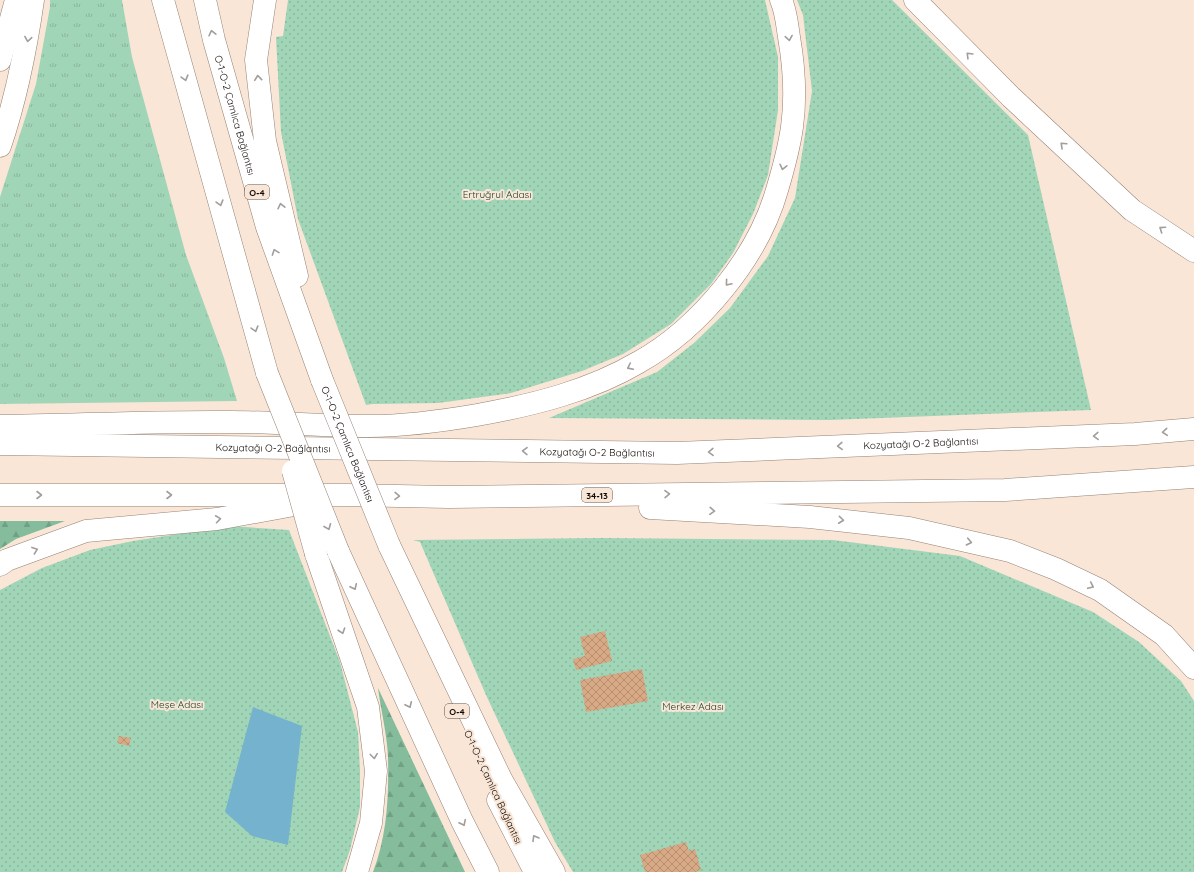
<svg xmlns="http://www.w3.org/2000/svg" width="1194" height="872" font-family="Quicksand,sans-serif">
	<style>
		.grass { fill: url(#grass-tufts) }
		.forest { fill: url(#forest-firs) }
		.garden { fill: url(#garden-dots) }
		.water { fill: #75b2cd }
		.building { fill: url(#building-cross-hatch) }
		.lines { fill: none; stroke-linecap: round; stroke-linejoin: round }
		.highway-casing { stroke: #948275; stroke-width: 23 }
		.highway { stroke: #fff; stroke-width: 22 }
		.highway-bridge-casing { stroke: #948275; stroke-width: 23; stroke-linecap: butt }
		.highway-bridge { stroke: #fff; stroke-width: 22 }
		.oneway { stroke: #a09d9c }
		.labels { text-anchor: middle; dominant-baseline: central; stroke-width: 4; stroke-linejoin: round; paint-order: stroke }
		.shield { fill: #f9e6d7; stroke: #574d45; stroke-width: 1 }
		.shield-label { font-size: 9px; font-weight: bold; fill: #110b07 }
		.street-label { font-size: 10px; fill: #110b07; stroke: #f9e6d7 }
		.park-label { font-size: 10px; fill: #16422c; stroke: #f9e6d7 }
	</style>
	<defs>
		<pattern id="grass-tufts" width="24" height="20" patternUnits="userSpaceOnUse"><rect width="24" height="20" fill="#a1d5b7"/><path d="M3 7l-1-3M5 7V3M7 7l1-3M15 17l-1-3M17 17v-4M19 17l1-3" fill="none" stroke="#8ab69c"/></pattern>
		<pattern id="forest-firs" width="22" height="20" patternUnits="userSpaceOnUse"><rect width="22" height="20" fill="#84bc9c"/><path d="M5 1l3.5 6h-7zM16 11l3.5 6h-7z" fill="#71a085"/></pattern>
		<pattern id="garden-dots" width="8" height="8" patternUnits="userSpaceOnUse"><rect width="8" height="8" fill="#a1d5b7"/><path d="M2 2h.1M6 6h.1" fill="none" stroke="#8ab69c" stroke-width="1.8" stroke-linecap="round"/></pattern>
		<pattern id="building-cross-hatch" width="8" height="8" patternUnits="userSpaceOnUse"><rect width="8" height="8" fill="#d8a985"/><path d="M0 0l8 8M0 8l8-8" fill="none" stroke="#b89071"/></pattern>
	</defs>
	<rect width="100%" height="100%" fill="#f9e6d7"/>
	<polygon class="grass" points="50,0 122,0 132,57 186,255 224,358 237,401 0,404 0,197 36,84 50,7"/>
	<g class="forest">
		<polygon points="0,521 65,521 16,539 0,549"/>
		<path d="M378,688L465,872H373C387,836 389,796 388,757C387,734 381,711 378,688Z"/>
	</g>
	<g class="garden">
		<polygon points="288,0 765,0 778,57 778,110 768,175 753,214 733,253 711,284 671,324 623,354 582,371 511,393 438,403 372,404 366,405 298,219 281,132 276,37 283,36"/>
		<polygon points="797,0 892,0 1028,135 1091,410 829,420 549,418 657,372 694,343 730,308 768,256 795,198 812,91 803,15"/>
		<polygon points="230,526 289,530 340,662 358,732 360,770 360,807 350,850 342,872 0,872 0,590 42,568 90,550 133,541"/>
		<polygon points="601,538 833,540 960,556 1093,612 1139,642 1181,681 1194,701 1194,872 573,872 555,842 486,695 420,542 413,540"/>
	</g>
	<polygon class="water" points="253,707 302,726 288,845 252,836 225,812"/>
	<g class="building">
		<polygon points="605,631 612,661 576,670 573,659 585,656 580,637"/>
		<polygon points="642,669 648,701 586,712 580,680"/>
		<polygon points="119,736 131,738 129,746 117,743"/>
		<polygon points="686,842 689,851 695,849 701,870 695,872 645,872 640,855"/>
	</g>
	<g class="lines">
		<defs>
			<g id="highway">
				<polyline points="163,0 267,373"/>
				<path id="s1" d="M205,0L214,40L267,227L322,380"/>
				<polyline points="265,0 256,60 265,141 297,276"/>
				<polyline points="915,0 1011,97 1132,210 1194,251"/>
				<polyline points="0,60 16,0"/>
				<path d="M0,146C16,99 26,49 33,0"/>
				<path d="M0,426C77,425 154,421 231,422C277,422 324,426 370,426C406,426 442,421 477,415C533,405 590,391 639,362C700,328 758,257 777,190C783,170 789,148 792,127C796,98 794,66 789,37C787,24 786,11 781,0"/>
				<path id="s2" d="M0,444L677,453L1135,434L1194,429"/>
				<polyline points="0,495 347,495 449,497 1005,490 1194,477"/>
				<polyline points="650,508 810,517 909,528 1010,551 1056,569 1100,590 1164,635 1194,668"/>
				<polyline points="389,545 501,779 554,872"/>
				<polyline points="338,551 462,821 488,872"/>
				<polyline points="316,554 368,707 376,771 371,823 357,872"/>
				<polyline points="0,565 7,560 86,531 217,519 294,505"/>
				<polyline points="498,800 535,872"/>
			</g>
		</defs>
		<use href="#highway" class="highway-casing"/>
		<use href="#highway" class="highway"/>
		<defs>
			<g id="highway-bridge">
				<polyline points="267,373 338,551"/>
				<path id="s3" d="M322,380L389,545"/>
				<polyline points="293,471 316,554"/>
			</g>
		</defs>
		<use href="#highway-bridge" class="highway-bridge-casing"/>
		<use href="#highway-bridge" class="highway-bridge"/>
	</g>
	<defs><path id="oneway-chevron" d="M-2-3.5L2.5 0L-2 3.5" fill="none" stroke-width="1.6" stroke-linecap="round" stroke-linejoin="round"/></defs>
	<g class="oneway">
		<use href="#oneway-chevron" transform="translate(212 33) rotate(-103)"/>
		<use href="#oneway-chevron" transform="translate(789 38) rotate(81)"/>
		<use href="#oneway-chevron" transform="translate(28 39) rotate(99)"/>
		<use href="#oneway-chevron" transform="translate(969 55) rotate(-135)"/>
		<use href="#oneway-chevron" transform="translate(185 78) rotate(74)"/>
		<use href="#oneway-chevron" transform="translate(258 78) rotate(-96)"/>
		<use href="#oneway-chevron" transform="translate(1063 145) rotate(-137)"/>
		<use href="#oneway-chevron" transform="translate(783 167) rotate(103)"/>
		<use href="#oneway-chevron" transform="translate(220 203) rotate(74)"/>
		<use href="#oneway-chevron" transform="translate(281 206) rotate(-103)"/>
		<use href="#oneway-chevron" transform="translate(1162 229) rotate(-146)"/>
		<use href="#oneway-chevron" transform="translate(275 252) rotate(-110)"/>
		<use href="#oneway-chevron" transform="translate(728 283) rotate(130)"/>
		<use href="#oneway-chevron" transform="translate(255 329) rotate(74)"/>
		<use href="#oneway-chevron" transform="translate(630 367) rotate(154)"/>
		<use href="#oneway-chevron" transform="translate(1165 432) rotate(175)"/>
		<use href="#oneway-chevron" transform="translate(1096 436) rotate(178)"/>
		<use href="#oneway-chevron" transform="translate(840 446) rotate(178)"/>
		<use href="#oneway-chevron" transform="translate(525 451) rotate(-179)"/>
		<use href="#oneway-chevron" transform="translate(711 452) rotate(178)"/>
		<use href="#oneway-chevron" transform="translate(667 494) rotate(-1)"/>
		<use href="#oneway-chevron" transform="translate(39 495)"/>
		<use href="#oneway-chevron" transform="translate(169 495)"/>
		<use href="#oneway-chevron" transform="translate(397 496) rotate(1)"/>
		<use href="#oneway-chevron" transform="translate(712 511) rotate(3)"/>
		<use href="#oneway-chevron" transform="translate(218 519) rotate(-8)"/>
		<use href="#oneway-chevron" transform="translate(841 520) rotate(6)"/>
		<use href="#oneway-chevron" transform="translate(328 527) rotate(68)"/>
		<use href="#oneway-chevron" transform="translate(969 542) rotate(12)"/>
		<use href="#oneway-chevron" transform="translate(35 550) rotate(-20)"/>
		<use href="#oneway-chevron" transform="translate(1091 586) rotate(25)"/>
		<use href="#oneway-chevron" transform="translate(354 587) rotate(65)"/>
		<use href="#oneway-chevron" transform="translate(342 631) rotate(71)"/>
		<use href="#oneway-chevron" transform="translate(409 705) rotate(65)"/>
		<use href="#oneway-chevron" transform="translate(374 756) rotate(83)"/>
		<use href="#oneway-chevron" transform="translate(463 823) rotate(64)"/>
		<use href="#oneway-chevron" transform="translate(535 838) rotate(-120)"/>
	</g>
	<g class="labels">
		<g class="shield">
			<rect x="245" y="185" width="24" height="14" rx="3"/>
			<rect x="582" y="488" width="30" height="14" rx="3"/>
			<rect x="445" y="704" width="24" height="14" rx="3"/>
		</g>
		<g class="shield-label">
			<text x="257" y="192">O-4</text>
			<text x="597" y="495">34-13</text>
			<text x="457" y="711">O-4</text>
		</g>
		<g class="street-label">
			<text stroke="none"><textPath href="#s1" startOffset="119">O-1-O-2 Çamlıca Bağlantısı</textPath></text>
			<text stroke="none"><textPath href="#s2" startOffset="921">Kozyatağı O-2 Bağlantısı</textPath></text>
			<text stroke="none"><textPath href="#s3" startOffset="69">O-1-O-2 Çamlıca Bağlantısı</textPath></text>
			<text stroke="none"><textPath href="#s2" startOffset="273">Kozyatağı O-2 Bağlantısı</textPath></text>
			<text stroke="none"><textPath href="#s2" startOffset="597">Kozyatağı O-2 Bağlantısı</textPath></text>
			<text transform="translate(493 787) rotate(65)">O-1-O-2 Çamlıca Bağlantısı</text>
		</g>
		<g class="park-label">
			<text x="497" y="194">Ertruğrul Adası</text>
			<text x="177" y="704">Meşe Adası</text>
			<text x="693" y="706">Merkez Adası</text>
		</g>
	</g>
</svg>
